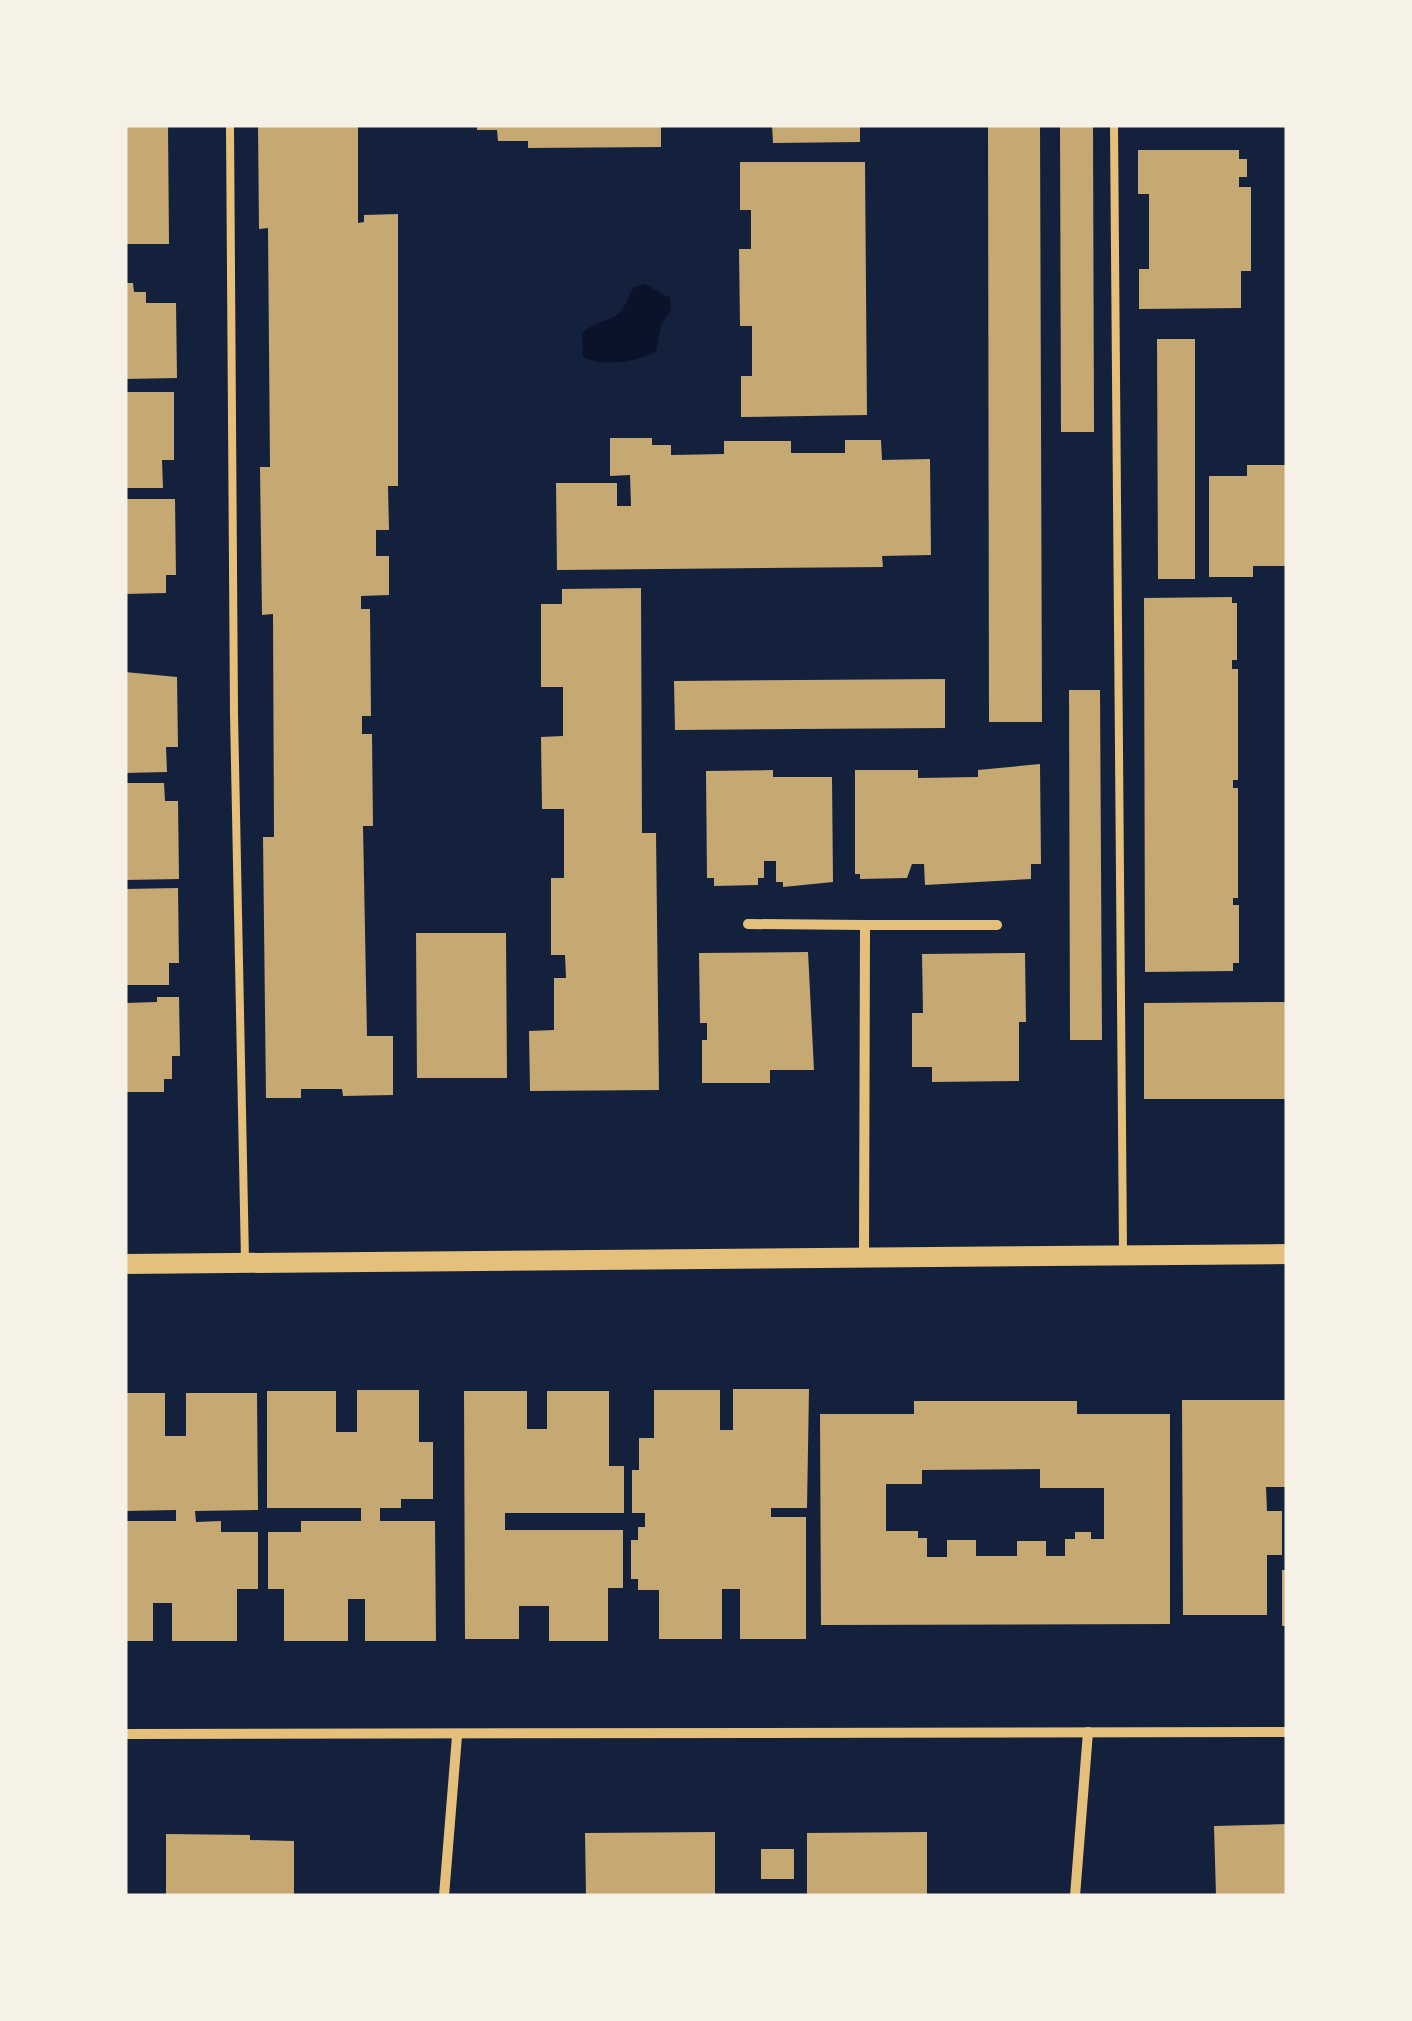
<svg xmlns="http://www.w3.org/2000/svg" width="1412" height="2021" font-family="Rubik,sans-serif">
	<style>
		.water { fill: #0b132b }
		.building { fill: #c6a872; fill-rule: evenodd }
		.lines { fill: none; stroke-linecap: round; stroke-linejoin: round }
		.service { stroke: #e5c07b; stroke-width: 8 }
		.minor { stroke: #e5c07b; stroke-width: 10 }
		.secondary { stroke: #e5c07b; stroke-width: 20 }
	</style>
	<rect width="100%" height="100%" fill="#14213d"/>
	<path class="water" d="M645,284L670,298L671,310L661,325L656,352C635,362 604,367 583,357L582,334C608,309 616,333 633,287Z"/>
	<g class="building">
		<polygon points="125,125 168,125 169,244 125,244"/>
		<polygon points="258,125 358,125 358,223 364,222 364,215 398,214 398,486 388,486 389,530 376,530 376,556 389,556 389,595 361,596 361,609 370,609 371,716 362,716 362,734 372,734 373,826 363,826 367,1036 393,1036 393,1095 343,1096 342,1089 301,1089 301,1098 266,1098 263,837 274,837 273,614 262,615 260,467 270,467 268,228 259,229"/>
		<polygon points="477,125 661,125 661,147 528,148 528,141 498,141 497,130 477,130"/>
		<polygon points="772,125 860,125 860,142 773,143"/>
		<polygon points="988,125 1040,125 1042,722 989,722"/>
		<polygon points="1060,125 1093,125 1094,432 1061,432"/>
		<polygon points="1138,150 1239,150 1239,159 1247,159 1247,177 1239,177 1239,187 1251,187 1251,271 1241,271 1241,308 1139,309 1139,269 1149,269 1149,194 1138,194"/>
		<polygon points="740,162 865,162 867,415 741,417 741,376 752,376 752,326 740,326 739,249 751,249 751,210 740,210"/>
		<polygon points="125,283 133,283 134,292 146,292 146,303 176,303 177,378 125,379"/>
		<polygon points="1157,339 1195,339 1195,579 1158,579"/>
		<polygon points="125,392 174,392 174,460 162,460 163,488 125,488"/>
		<polygon points="610,438 652,438 652,445 671,445 671,455 724,454 724,441 791,441 791,453 845,453 845,440 881,440 882,460 930,459 931,555 882,556 883,567 557,570 556,483 617,483 617,506 631,506 630,475 610,476"/>
		<polygon points="1247,465 1287,465 1287,566 1253,566 1253,577 1209,577 1209,476 1247,476"/>
		<polygon points="125,499 175,499 176,575 166,575 166,593 125,594"/>
		<polygon points="641,588 642,833 656,833 659,1090 530,1091 529,1031 554,1030 554,978 566,978 565,955 551,955 551,878 564,878 564,809 542,809 541,737 563,736 563,687 541,687 541,604 562,604 562,589"/>
		<polygon points="1232,597 1232,603 1237,603 1237,660 1232,660 1232,669 1238,669 1238,780 1233,780 1233,788 1238,788 1238,898 1233,898 1233,905 1239,905 1239,963 1233,963 1233,971 1145,972 1144,598"/>
		<polygon points="125,672 177,677 178,747 166,747 167,772 125,773"/>
		<polygon points="945,679 945,728 675,730 674,681"/>
		<polygon points="1069,690 1100,690 1102,1040 1070,1040"/>
		<polygon points="1040,764 1041,864 1031,864 1031,879 925,885 924,864 912,864 907,878 860,879 860,874 855,874 855,770 918,770 918,778 978,777 978,770"/>
		<polygon points="773,770 773,777 832,777 833,882 783,887 783,882 776,882 776,861 764,861 764,878 758,878 758,885 714,886 714,878 707,878 706,771"/>
		<polygon points="125,783 164,783 165,801 178,801 179,879 125,880"/>
		<polygon points="178,888 179,963 169,963 169,985 125,985 125,889"/>
		<polygon points="416,933 506,933 507,1078 417,1078"/>
		<polygon points="808,952 814,1070 770,1070 770,1083 702,1083 702,1040 707,1040 707,1023 700,1023 699,953"/>
		<polygon points="1025,953 1026,1022 1019,1022 1019,1081 932,1082 932,1067 912,1067 912,1013 923,1013 922,954"/>
		<polygon points="157,997 179,997 180,1056 172,1056 172,1079 164,1079 164,1092 125,1092 125,1003 157,1002"/>
		<polygon points="1287,1002 1287,1099 1144,1099 1144,1003"/>
		<polygon points="733,1389 809,1389 807,1508 771,1508 771,1517 806,1517 806,1639 740,1639 740,1589 722,1589 722,1639 659,1639 659,1590 638,1590 638,1579 631,1579 631,1540 638,1540 638,1527 645,1527 645,1513 632,1513 632,1470 639,1470 639,1438 654,1438 654,1390 720,1390 720,1430 733,1430"/>
		<polygon points="357,1390 419,1390 419,1442 433,1442 433,1499 401,1499 401,1508 380,1508 380,1521 435,1521 436,1641 365,1641 365,1599 348,1599 348,1641 284,1641 284,1589 268,1589 268,1532 301,1532 301,1521 361,1521 361,1508 267,1508 267,1391 336,1391 336,1432 357,1432"/>
		<polygon points="464,1391 527,1391 527,1429 547,1429 547,1391 609,1391 609,1466 624,1466 624,1513 505,1513 505,1530 623,1530 623,1588 608,1588 608,1641 549,1641 549,1606 519,1606 519,1639 465,1639"/>
		<polygon points="125,1393 165,1393 165,1436 186,1436 186,1393 257,1393 258,1510 195,1511 196,1522 221,1521 221,1532 258,1532 258,1589 237,1589 237,1641 172,1641 172,1603 153,1603 153,1641 125,1641 125,1521 176,1521 176,1510 125,1511"/>
		<polygon points="1182,1400 1287,1400 1287,1487 1266,1487 1267,1511 1282,1511 1282,1555 1267,1555 1267,1615 1183,1615"/>
		<path d="M914,1401H1077V1414H1170V1624L821,1625L820,1414H914ZM1040,1469V1488H1104V1539H1091V1532H1075V1539H1065V1556H1046V1541H1017V1556H976V1540H947V1557H927V1538H918V1531H886V1484H922V1470Z"/>
		<rect x="1282" y="1570" width="5" height="56"/>
		<polygon points="1287,1824 1287,1896 1216,1896 1214,1826"/>
		<polygon points="715,1832 715,1896 586,1896 585,1833"/>
		<polygon points="927,1832 927,1896 807,1896 807,1833"/>
		<polygon points="166,1834 250,1835 250,1840 294,1841 294,1896 166,1896"/>
		<rect x="761" y="1849" width="33" height="30"/>
	</g>
	<g class="lines">
		<g class="service">
			<polyline points="230,125 234,714 245,1260"/>
			<polyline points="1114,125 1123,1251"/>
		</g>
		<g class="minor">
			<polyline points="748,924 865,925 864,1257"/>
			<polyline points="865,925 997,925"/>
			<polyline points="125,1734 1287,1732"/>
			<polyline points="444,1896 457,1736"/>
			<polyline points="1075,1896 1088,1732"/>
		</g>
		<polyline class="secondary" points="125,1264 1287,1254"/>
	</g>
	<rect width="1412" height="2021" fill="none" stroke="#f6f1e7" stroke-width="255"/>
</svg>
